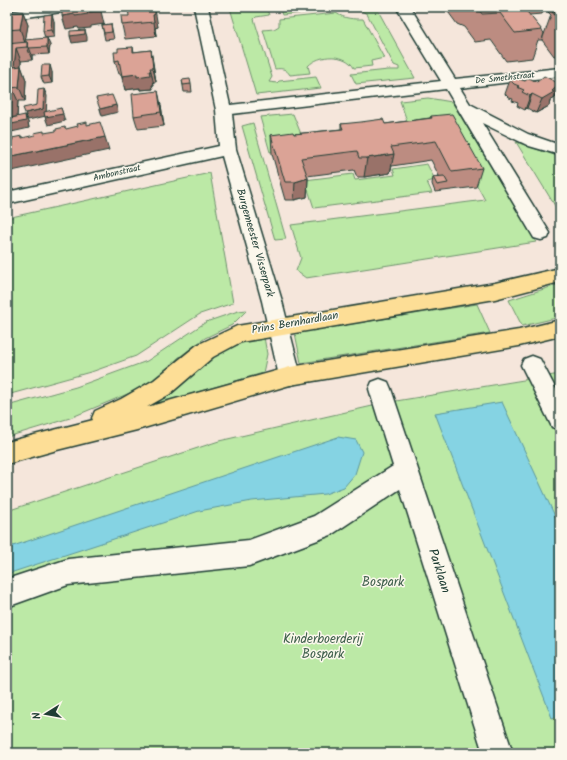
<svg xmlns="http://www.w3.org/2000/svg" width="567" height="760" font-family="Kalam,sans-serif">
	<style>
		.green { fill: #bce9a6; stroke: #6e936d }
		.water { fill: #85d3e3; stroke: #5c979d }
		.lines { fill: none; stroke-linecap: round; stroke-linejoin: round }
		.minor-casing { stroke: #1f3d34; stroke-width: 3 }
		.major-casing { stroke: #1f3d34; stroke-width: 3 }
		.minor { fill: #fbf7ec; fill-rule: evenodd }
		.major { fill: #fdde96; fill-rule: evenodd }
		.wall { fill: #bc8c81; stroke: #1f3d34 }
		.shaded-wall { fill: #997269; stroke: #1f3d34 }
		.building { fill: #dba396; stroke: #1f3d34 }
		.labels { text-anchor: middle; dominant-baseline: central; stroke-width: 3; stroke-linejoin: round; paint-order: stroke }
		.far-street-label { font-size: 9px; fill: #1f3d34; stroke: #fbf7ec }
		.street-label { font-size: 11px; fill: #1f3d34; stroke: #fbf7ec }
		.near-street-label { font-size: 13px; fill: #1f3d34; stroke: #fbf7ec }
		.near-park-label { font-size: 13px; fill: #3e5f4b; stroke: #fbf7ec }
	</style>
	<rect width="100%" height="100%" fill="#f5e6db"/>
	<filter id="ink" filterUnits="userSpaceOnUse"><feTurbulence type="fractalNoise" baseFrequency=".025" numOctaves="2"/><feDisplacementMap in="SourceGraphic" scale="8" xChannelSelector="R" yChannelSelector="G"/><feConvolveMatrix kernelMatrix="1 2 1 2 8 2 1 2 1" color-interpolation-filters="sRGB"/></filter>
	<g filter="url(#ink)">
		<g class="green">
			<polygon points="239,7 266,7 269,15 256,17 254,19 272,77 269,82 277,83 279,81 316,77 321,88 256,95 230,8"/>
			<polygon points="279,7 329,7 331,10 282,15"/>
			<polygon points="340,7 376,7 415,78 356,84 351,74 388,70 399,70 399,67 394,65 367,14 358,9 341,9"/>
			<path d="M336,13C345,19 353,19 363,19L384,58L371,61L372,66L354,68C346,53 319,54 308,66L310,73L290,75C286,69 283,68 275,69L263,30L274,29L279,26V19Z"/>
			<polygon points="428,98 452,102 536,242 306,278 296,271 301,258 291,225 485,200 447,131 407,121 400,101"/>
			<polygon points="293,114 301,134 332,145 270,152 260,117"/>
			<polygon points="253,123 286,239 275,240 242,126"/>
			<polygon points="516,142 560,157 560,214"/>
			<polygon points="427,164 435,180 427,182 432,193 314,208 305,180 353,174 355,180 395,175 393,169"/>
			<polygon points="210,173 233,303 200,314 136,356 94,371 7,395 7,218"/>
			<polygon points="560,284 560,317 522,326 509,300"/>
			<polygon points="477,304 490,333 301,363 295,333"/>
			<polygon points="247,310 232,325 205,338 178,358 159,376 137,390 70,418 7,437 7,406 76,387 147,361 206,322 238,311"/>
			<polygon points="264,337 267,354 263,373 160,403 157,401 214,355 242,343"/>
			<polygon points="560,374 560,753 7,753 7,511 219,441 390,402"/>
		</g>
		<g class="water">
			<polygon points="502,402 560,527 560,716 552,718 435,413"/>
			<polygon points="338,437 356,440 362,452 355,474 344,487 325,494 252,501 199,511 7,574 7,548"/>
		</g>
		<g class="lines">
			<defs>
				<g id="minor">
					<polygon points="41,7 75,7 73,10 68,11 7,20 7,12"/>
					<polygon points="194,7 208,7 230,105 441,81 396,7 410,7 455,79 560,68 560,76 460,88 470,104 528,134 560,145 560,155 529,146 482,123 550,233 548,238 541,240 534,238 446,89 232,114 236,149 282,301 301,376 298,383 290,385 282,383 279,376 262,301 222,156 7,204 7,192 219,146 216,110"/>
					<polygon points="532,356 540,359 560,397 560,430 552,427 521,365 524,359"/>
					<polygon points="380,379 388,382 391,389 513,753 483,753 400,489 331,535 249,566 68,585 7,607 7,579 68,559 249,540 314,516 393,466 369,389 372,382"/>
				</g>
				<polygon id="major" points="560,268 560,282 495,299 241,342 213,357 170,394 147,407 290,367 519,330 560,320 560,336 519,346 290,385 137,430 57,450 7,464 7,442 93,420 92,418 95,411 121,399 154,380 197,345 237,326 495,283"/>
			</defs>
			<use href="#minor" class="minor-casing"/>
			<use href="#major" class="major-casing"/>
			<use href="#minor" class="minor"/>
			<use href="#major" class="major"/>
		</g>
		<g class="wall">
			<polygon points="447,7 545,7 542,14 529,15 544,33 542,40 538,40 532,58 506,61 491,40 475,42 464,27 457,24 446,9"/>
			<polygon points="546,7 560,7 560,55 554,56 542,40 551,15 545,9"/>
			<polygon points="153,9 158,27 155,28 156,36 125,39 122,25 129,16"/>
			<polygon points="23,12 28,25 25,40 50,45 49,54 32,55 32,60 21,61 21,66 26,80 25,101 18,101 17,117 28,122 29,128 14,118 7,118 7,13"/>
			<polygon points="54,21 54,37 45,38 43,31"/>
			<polygon points="111,24 114,39 105,40 102,25"/>
			<polygon points="133,47 134,52 151,50 156,82 153,82 154,85 152,85 153,89 140,90 140,88 125,90 121,74 119,74 115,61 118,52"/>
			<polygon points="52,72 52,83 44,84 41,77"/>
			<polygon points="182,80 191,84 192,92 184,92"/>
			<polygon points="510,80 559,83 560,82 560,94 557,93 555,98 550,101 549,106 536,113 527,108 525,110 517,106 518,103 512,101 513,99 509,98 505,94"/>
			<polygon points="161,105 164,126 138,129 134,116"/>
			<polygon points="431,116 482,168 476,187 435,192 432,184 433,177 439,176 431,160 392,166 390,173 364,177 357,177 354,170 307,176 308,178 307,197 294,200 285,200 272,154 271,135 294,134 341,129 341,124 385,124 430,118"/>
		</g>
		<g class="shaded-wall">
			<polygon points="100,7 104,24 91,26 91,28 79,29 78,27 66,29 62,16 87,12"/>
			<polygon points="155,9 158,27 155,28 156,36 153,15 154,15"/>
			<polygon points="23,12 28,25 25,43 20,29"/>
			<polygon points="52,14 54,21 54,37 51,30"/>
			<polygon points="85,30 87,37 87,41 72,43 70,36"/>
			<polygon points="47,38 50,45 49,54 47,47"/>
			<polygon points="27,42 32,55 32,60 27,47"/>
			<polygon points="16,48 21,61 20,81 14,67"/>
			<polygon points="151,50 153,64 156,82 153,68"/>
			<polygon points="50,65 52,72 52,83 49,76"/>
			<polygon points="21,66 26,80 25,101 19,87"/>
			<polygon points="151,71 154,85 152,85 153,89 140,90 140,88 125,90 122,76"/>
			<polygon points="560,84 555,98 550,101 549,106 536,113 542,99"/>
			<polygon points="12,88 18,101 17,117 7,118 7,104"/>
			<polygon points="44,89 47,96 46,116 28,120 25,113 43,109"/>
			<polygon points="158,91 161,105 164,126 161,112"/>
			<polygon points="532,94 527,108 525,110 530,96"/>
			<polygon points="116,105 118,112 102,116 100,109"/>
			<polygon points="61,108 65,121 48,125 45,117"/>
			<polygon points="25,115 28,122 29,128 7,133 7,125"/>
			<polygon points="105,137 109,150 7,172 7,157"/>
			<polygon points="394,154 390,173 364,177 367,158"/>
			<polygon points="308,178 307,197 294,200 295,182"/>
		</g>
		<g class="building">
			<polygon points="64,7 99,7 100,11 87,12 88,14 75,16 75,14 62,16 62,12 64,11"/>
			<polygon points="128,7 152,7 152,9 155,9 155,14 153,15 154,22 122,25 121,16 129,16"/>
			<polygon points="477,7 523,7 542,30 515,33 500,13 482,14"/>
			<polygon points="523,7 541,7 525,9"/>
			<polygon points="23,12 20,29 7,30 7,13"/>
			<polygon points="552,12 560,12 560,21"/>
			<polygon points="52,14 51,30 43,31 44,15"/>
			<polygon points="111,24 112,32 104,33 102,25"/>
			<polygon points="85,30 85,34 70,36 70,31"/>
			<polygon points="47,38 47,47 29,48 27,42 25,42 25,40"/>
			<polygon points="27,42 27,47 16,48 14,67 21,66 19,87 12,88 11,103 7,104 7,44"/>
			<polygon points="133,47 133,52 151,50 153,68 150,68 151,71 149,71 150,75 137,77 137,74 122,76 119,60 115,61 114,52 118,52 118,48"/>
			<polygon points="42,65 50,65 49,76 41,77"/>
			<polygon points="544,76 560,84 552,91 554,92 542,99 532,94 530,96 522,92 524,90 517,87 519,86 514,84 510,80 516,78 525,81 529,78 537,82"/>
			<polygon points="190,79 191,84 183,85 182,80"/>
			<polygon points="44,89 43,109 25,113 23,108 37,105 38,90"/>
			<polygon points="158,91 161,112 134,116 132,94"/>
			<polygon points="112,95 116,105 100,109 96,98"/>
			<polygon points="61,108 63,114 45,117 44,112"/>
			<polygon points="452,114 482,168 452,172 436,141 391,147 394,154 367,158 359,158 357,151 301,158 308,178 295,182 285,182 271,135 293,132 294,134 343,129 341,124 361,122 383,119 385,124 432,118 431,116"/>
			<polygon points="25,115 26,121 7,125 7,119"/>
			<polygon points="87,122 87,125 100,122 105,137 7,157 7,141 13,140 12,138 22,136 22,138 35,135 34,133 44,131 44,133 56,131 56,129 65,127 66,129 78,126 77,124"/>
			<polygon points="444,176 448,183 437,185 433,177"/>
		</g>
	</g>
	<g class="labels">
		<g class="far-street-label">
			<text transform="translate(505 78) rotate(-6)">De Smethstraat</text>
			<text transform="translate(117 173) rotate(-13)">Ambonstraat</text>
		</g>
		<g class="street-label">
			<text transform="translate(255 243) rotate(74)">Burgemeester Visserpark</text>
			<text transform="translate(295 323) rotate(-10)">Prins Bernhardlaan</text>
		</g>
		<g class="near-street-label">
			<text transform="translate(439 571) rotate(72)">Parklaan</text>
		</g>
		<g class="near-park-label">
			<text x="383" y="582">Bospark</text>
			<text x="323" y="639">Kinderboerderij<tspan x="323" dy="15">Bospark</tspan></text>
		</g>
	</g>
	<rect width="567" height="760" fill="none" stroke="#fbf7ec" stroke-width="24"/>
	<rect x="12" y="12" width="543" height="736" fill="none" stroke="#1f3d34" stroke-width="1.5" filter="url(#ink)"/>
	<g transform="translate(46 714) rotate(259)" stroke="#fbf7ec" stroke-width="3" paint-order="stroke">
	<path d="M0-3L7 15L0 10L-7 15Z" fill="#1f3d34"/>
	<text y="-6" font-size="11" font-weight="bold" text-anchor="middle" fill="#1f3d34">N</text>
	</g>
</svg>
